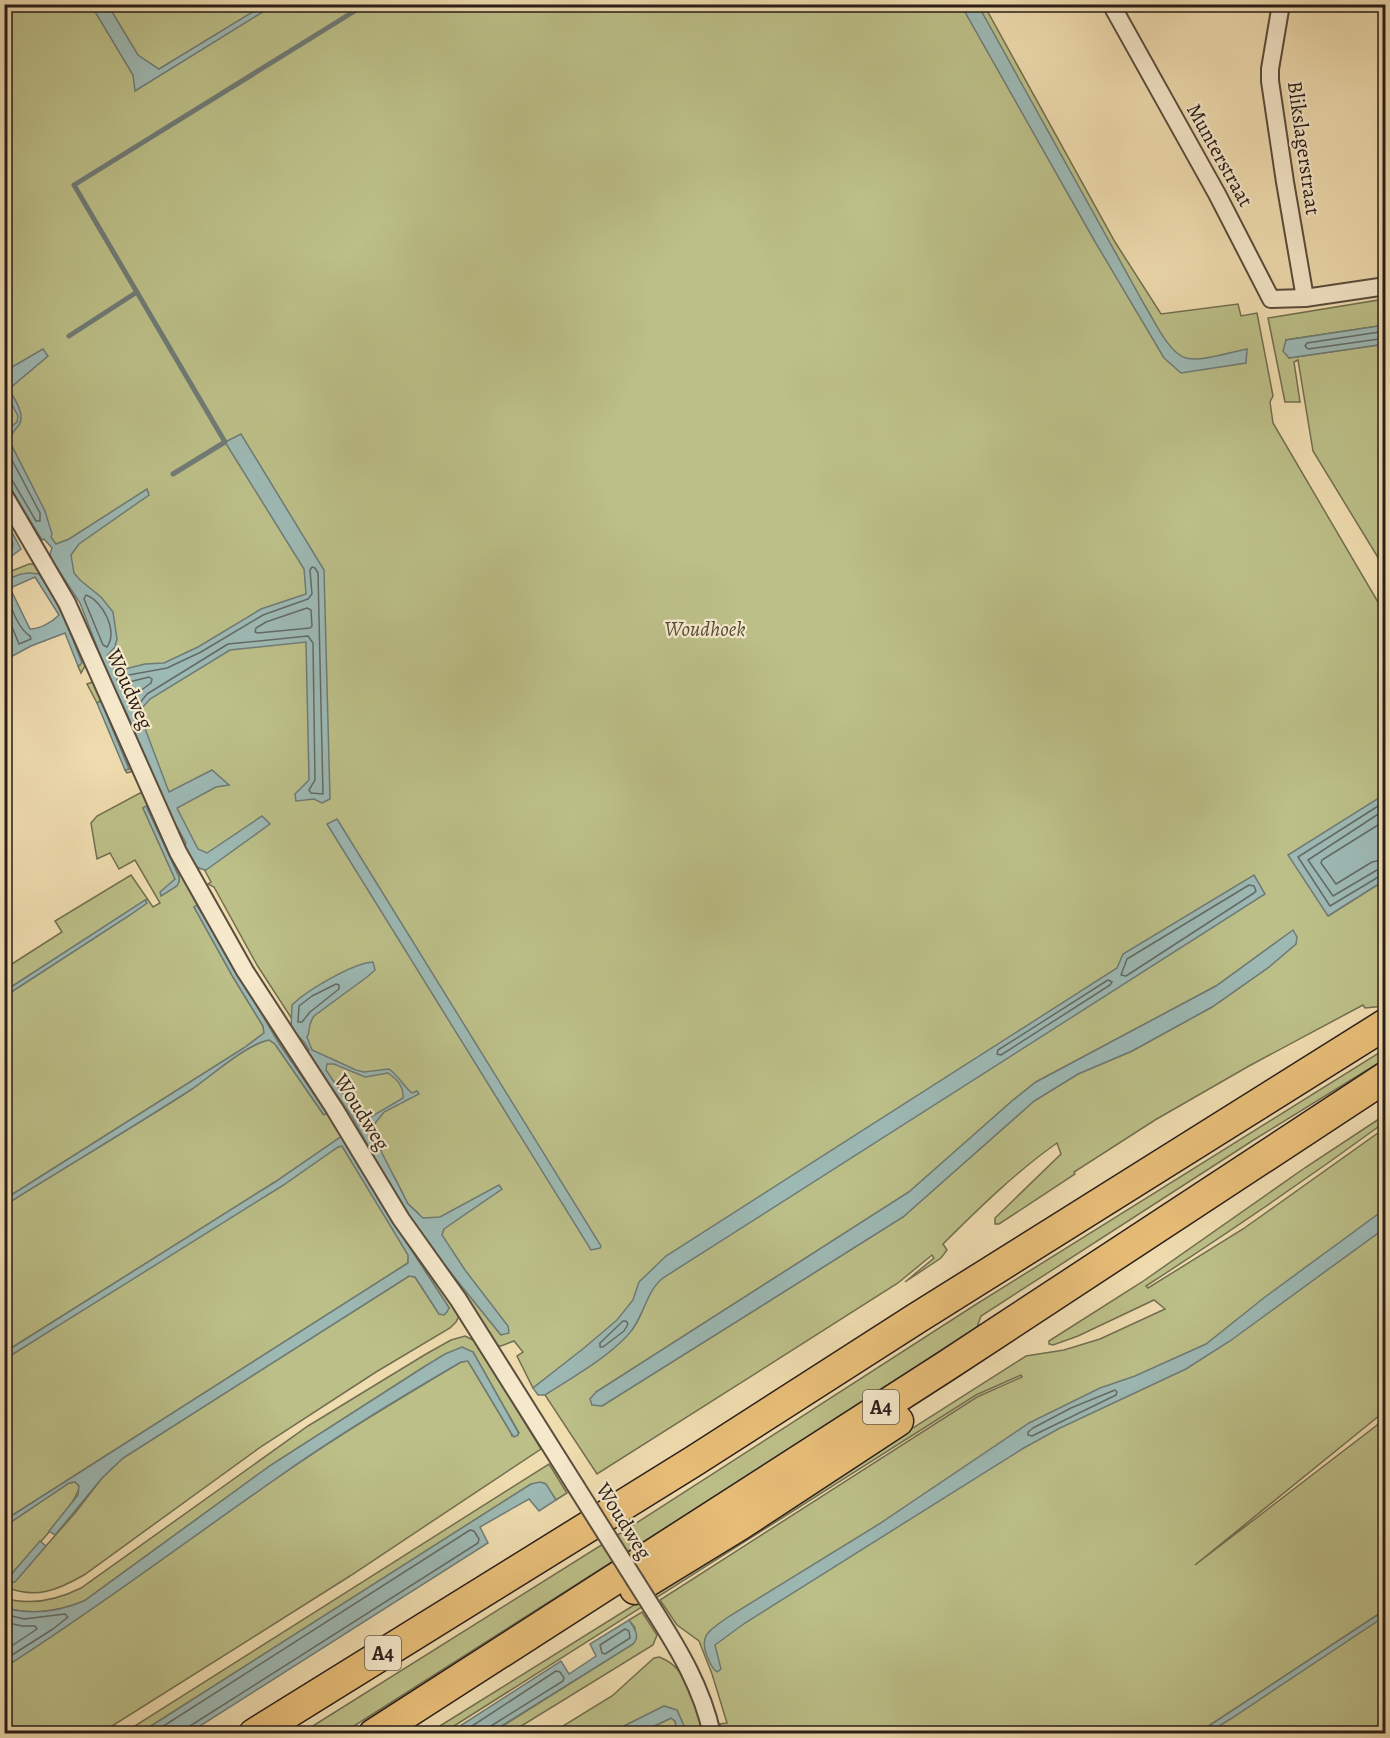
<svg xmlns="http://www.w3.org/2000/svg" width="1390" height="1738" font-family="Alegreya,serif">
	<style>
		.green { fill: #bcbf88; stroke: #726e50; stroke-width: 1.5; fill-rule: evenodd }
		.water { fill: #9db9b4; stroke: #6f7b76; stroke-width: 1.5; fill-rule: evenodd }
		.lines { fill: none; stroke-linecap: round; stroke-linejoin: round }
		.shore { stroke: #636b66; stroke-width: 1.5 }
		.stream { stroke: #6f7b76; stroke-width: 5 }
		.street-casing { stroke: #5a4d3e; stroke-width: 20 }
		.highway-casing { stroke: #291d18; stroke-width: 33 }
		.street { stroke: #f5e8cb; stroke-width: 16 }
		.highway { stroke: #e8be78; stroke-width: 30 }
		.street-bridge-casing { stroke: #5a4d3e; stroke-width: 20; stroke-linecap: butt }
		.street-bridge { stroke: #f5e8cb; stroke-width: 16 }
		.labels { text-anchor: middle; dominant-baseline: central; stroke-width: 4.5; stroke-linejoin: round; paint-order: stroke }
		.shield { fill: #f5e8cb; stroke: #665a4e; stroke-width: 1.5 }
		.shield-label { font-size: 20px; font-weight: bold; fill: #291d18 }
		.street-label { font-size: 21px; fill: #291d18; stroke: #f5e8cb }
		.park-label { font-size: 21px; font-style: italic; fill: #554e3a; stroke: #f5e8cb }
	</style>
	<rect width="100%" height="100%" fill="#efdcaf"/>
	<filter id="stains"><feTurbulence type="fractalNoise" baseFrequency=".00333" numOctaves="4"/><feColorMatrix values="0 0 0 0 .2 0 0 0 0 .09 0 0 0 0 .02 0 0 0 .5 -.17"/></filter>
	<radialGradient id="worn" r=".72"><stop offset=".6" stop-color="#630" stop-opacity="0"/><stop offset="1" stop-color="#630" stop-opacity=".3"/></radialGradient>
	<g class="green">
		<path d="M4,5H984L1115,242L1161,314L1238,304L1241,316L1257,313L1273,396L1270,402L1273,423L1385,614V836L1328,916L1385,880V1006L1365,1008L1363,1005L1249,1066L1155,1120L1074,1172L1075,1174L999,1224H995V1218L1061,1154L1057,1143C1017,1171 978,1209 943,1244L947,1250L941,1258L905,1282L934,1258L932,1255L898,1283L597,1474L545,1395L553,1389L545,1379L533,1388L517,1356L523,1352L514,1341L501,1346L495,1345L434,1252L501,1335L417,1212L408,1204L395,1178L257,965L214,887L208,884L211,882L169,805L82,594L5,462ZM1293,931L1269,967L1212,1007L1132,1051L1078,1074L1034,1101L903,1217L602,1406L596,1392L909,1192L1012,1101L1036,1082L1216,986Z"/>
		<polygon points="1385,299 1385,325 1286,340 1289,358 1385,344 1385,569 1313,451 1298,360 1294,362 1300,402 1285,402 1268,318"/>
		<polygon points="29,564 36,564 44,572 86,664 81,673 78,666 80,665 66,621 39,574 5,580 4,574"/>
		<polygon points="96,681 133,762 131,772 127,773 125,770 129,769 100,701 97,703 87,684"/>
		<path d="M140,793L144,794L459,1316L456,1322L450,1328L376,1372L262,1446L84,1575C56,1591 36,1599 5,1587V1526L69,1483L75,1482L79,1486C80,1502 22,1562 9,1577L8,1580L12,1583L15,1581L75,1513L102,1478L123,1458L409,1276L415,1277L439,1314L449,1308L382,1205L345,1140L339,1138L275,1182L5,1352V1205C67,1166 130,1129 192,1089C211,1076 247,1044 269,1040L275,1044L323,1114L326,1113L280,1045L204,915L194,907L233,977L263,1026L264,1033L244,1048L5,1199V996L130,915L146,903V900L5,991L4,969L62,932L55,921L131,875L153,907L160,903L135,860L119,869L110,853L97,859L91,823L97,816ZM146,807L179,877V882L171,884L175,879L143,808Z"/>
		<polygon points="1385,1049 1385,1059 1252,1141 981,1316 976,1330 343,1733 300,1734 627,1529 975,1305"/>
		<path d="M1385,1115V1122C1307,1179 1228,1233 1146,1286L1148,1288L1243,1229L1385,1128V1411L1195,1565L1385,1419V1610L1198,1733H722L720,1724L727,1723L712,1674L699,1641L677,1625L660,1600L977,1397L1022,1377L1021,1375L976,1395L443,1733L427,1734L655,1592L1026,1356L1064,1350L1100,1339L1165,1309L1154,1300L1078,1336L1053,1345L1049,1344V1341L1142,1282L1306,1167Z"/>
		<polygon points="342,1146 409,1255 408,1263 5,1520 5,1359 338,1147"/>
		<path d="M465,1336L475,1341L541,1449L350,1576L101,1733H5V1667C98,1608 186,1541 277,1478C337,1436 399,1399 461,1362L468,1361L511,1433L512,1436L519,1433L473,1352L427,1365L271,1465L84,1601C57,1612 33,1615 5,1608L4,1598C31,1606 57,1600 81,1588L308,1426L426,1354L451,1340Z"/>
		<polygon points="549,1464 567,1493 556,1500 544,1483 531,1484 140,1733 122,1734"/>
		<polygon points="642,1612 657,1635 653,1645 510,1733 490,1734 633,1644 635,1628 629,1620"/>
		<polygon points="1385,1614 1385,1733 1203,1733"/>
		<path d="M659,1657C689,1667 696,1707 704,1733H687L677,1710L664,1706L610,1733L550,1734L612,1696L654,1658Z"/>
		<polygon points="671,1718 675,1721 678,1733 639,1734"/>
	</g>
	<g class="water">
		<polygon points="91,5 108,5 138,55 159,69 264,5 274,5 135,91 133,75"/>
		<path d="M961,5H978L1144,304C1153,318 1169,354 1186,358C1201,362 1231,352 1247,349L1246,363L1181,373L1164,358L1094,240Z"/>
		<polygon points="1385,325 1385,344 1289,358 1283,351 1286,340"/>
		<path d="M43,349L48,356L9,389C14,399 26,414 19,425C14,431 11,434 10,442L45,511L52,534L51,537L56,544L69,539L147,489L149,495L79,544L71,555L74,573L80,580L101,597L113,612L117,639L115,647L107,656L112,667L121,670L145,664L164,663L198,647L261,609L306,594L304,569L225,442L241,434L324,570L330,799L322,803L314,799L296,801L295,794L309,780L306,642L230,650L150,699L142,708L141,718L169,792L212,770L229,785L216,787L177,808L198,849L207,853L262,816L270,824L206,870C193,869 189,857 184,846L186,843L177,827H174L127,714L109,678L80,603L52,560L50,554L52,548L44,539L42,540L5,479L4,432L17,422L18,416L5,391V371Z"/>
		<polygon points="4,517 21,549 5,561 5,556 11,552 13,544 5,526"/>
		<path d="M29,573L39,574C59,602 70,632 82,663L78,666L65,633L31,646L5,660V646L12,641L5,625V580L21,574ZM35,577L59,615C52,622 40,629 30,629L10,588Z"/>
		<polygon points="101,701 129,769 125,770 97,703"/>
		<polygon points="1385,794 1385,880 1328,916 1288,855"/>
		<polygon points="146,806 179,877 179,882 177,886 161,896 160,892 175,879 143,808"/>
		<polygon points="337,819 601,1246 600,1248 591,1250 327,824"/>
		<path d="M1254,875L1265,894L663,1278C645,1292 644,1319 627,1336C604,1360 573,1377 545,1395H538L533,1388L584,1348L617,1320L633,1300L639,1282L666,1256L1117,968L1123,954Z"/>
		<polygon points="145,900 147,903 130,915 5,996 5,991"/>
		<path d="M197,905L280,1045L327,1113L324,1115L275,1044L269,1040C248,1043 211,1076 192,1089C130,1129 67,1166 5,1205V1199L244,1048L264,1033L263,1026L233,977L194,907Z"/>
		<polygon points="1293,930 1297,937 1296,944 1269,967 1212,1007 1132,1051 1078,1074 1034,1101 903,1217 602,1406 592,1405 590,1399 596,1392 909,1192 1012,1101 1036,1082 1216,986"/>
		<path d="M373,962L375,970L367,977L314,1016C307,1026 311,1031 307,1037L312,1050L356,1070L364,1072L389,1069C399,1076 403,1086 412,1093L417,1091L419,1094L384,1112L373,1126L382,1153L408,1204L423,1218L440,1217L499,1185L502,1189L444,1229L442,1235L465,1270L508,1326L509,1333L501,1335L434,1252L404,1210L351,1115L307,1053L309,1050L304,1042L291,1029L292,1005C306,991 353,963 373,962ZM327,1064H334L365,1077L388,1073C397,1079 404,1087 403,1098L371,1117C351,1107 338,1088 326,1070Z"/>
		<polygon points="342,1136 382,1205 446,1303 449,1308 447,1312 444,1315 439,1314 415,1277 409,1276 123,1458 102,1478 55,1535 49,1531 78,1495 79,1486 75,1482 69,1483 5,1526 5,1520 408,1263 408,1255 342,1146 338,1147 282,1186 5,1359 5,1352 275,1182"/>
		<path d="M1385,1209V1228L1230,1341L1186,1369L1060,1428L1022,1449L745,1623L715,1645L721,1669L717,1672C711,1668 710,1662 707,1656C698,1634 712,1629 728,1617L879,1524L1029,1423L1100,1388L1135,1376L1206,1344L1265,1297Z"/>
		<path d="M462,1347L473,1352L518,1432V1435L514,1437L511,1433L468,1361L461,1362C399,1398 336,1436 277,1478C186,1541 98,1608 5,1667V1608C32,1615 58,1612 84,1601L271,1465L427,1365L445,1354Z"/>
		<polygon points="540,1482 546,1484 556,1500 539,1511 529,1499 480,1527 488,1543 189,1733 140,1733 531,1484"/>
		<polygon points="40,1541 46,1546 15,1582 9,1582 9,1577"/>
		<polygon points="1385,1610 1385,1616 1232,1718 1208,1733 1198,1733"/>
		<path d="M629,1620C634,1628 641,1636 633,1644L490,1733H449L561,1661L569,1674L596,1656L590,1644Z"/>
		<polygon points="664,1706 677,1710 687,1733 678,1733 675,1721 671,1718 639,1733 610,1733"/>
	</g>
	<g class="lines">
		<g class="shore">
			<polyline points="1386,331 1307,343 1305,346 1308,349 1386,338"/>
			<polyline points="4,445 40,513 40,521 36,521 12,480 4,477"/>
			<polygon points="312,567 315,568 318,573 323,794 311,793 309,790 315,780 313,643 308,636 228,644 147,694 135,709 131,708 117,680 118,677 167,668 201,652 263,615 308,599 312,594 310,570"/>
			<path d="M4,591C11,605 17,628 30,636L31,639L19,644L12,627L4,624"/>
			<path d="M86,595C103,601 118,631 107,647L103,645L84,599Z"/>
			<polygon points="307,608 311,610 312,626 310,628 258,633 255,632 256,628 266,622"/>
			<polygon points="149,677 152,679 151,683 136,694 132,694 128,685 129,682"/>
			<polyline points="1386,801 1298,857 1330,906 1380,876 1386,875"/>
			<polyline points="1386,809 1308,860 1333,896 1377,870 1386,868"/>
			<polyline points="1386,820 1322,860 1321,863 1336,884 1372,862 1386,859"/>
			<polygon points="1249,885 1254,886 1256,891 1254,893 1126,976 1121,975 1127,959"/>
			<polygon points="1108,980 1112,982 1110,985 1001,1055 997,1054 998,1050"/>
			<polygon points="336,984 339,985 339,989 310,1012 302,1022 298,1022 299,1006 312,996"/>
			<polygon points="623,1321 626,1321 628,1324 624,1331 603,1347 600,1347 600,1343"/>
			<polygon points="1115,1390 1117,1392 1116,1395 1032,1436 1028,1435 1028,1432 1033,1428 1071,1408"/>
			<polyline points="4,1614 24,1619 65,1614 68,1617 53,1629 4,1660"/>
			<polyline points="4,1622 22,1626 35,1626 37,1629 4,1651"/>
			<polygon points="625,1629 629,1631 630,1638 605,1654 602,1653 600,1645"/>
			<polyline points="151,1734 470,1530 474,1531 479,1539 478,1543 190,1726 187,1734"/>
			<polyline points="460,1734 556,1671 560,1672 564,1678 563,1681 491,1726 488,1734"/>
		</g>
		<g class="stream">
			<polyline points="69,336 137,292"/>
			<polyline points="173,474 225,442 74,185 366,4"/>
		</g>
		<defs>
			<g id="street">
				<polyline points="1111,4 1217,194 1271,299 1305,298 1386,286"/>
				<polyline points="1281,4 1270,69 1270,81 1285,182 1305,298"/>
				<polyline points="4,495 67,603 178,852 245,971 334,1108 401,1219 458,1299 575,1485"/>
				<path d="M655,1612C679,1650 702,1688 712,1734"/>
			</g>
			<g id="highway">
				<polyline points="635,1589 738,1526 898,1421"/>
				<polyline points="254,1734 694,1461 917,1318 1386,1024"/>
				<polyline points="374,1734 946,1366 1386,1077"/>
			</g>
		</defs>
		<use href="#street" class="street-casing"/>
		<use href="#highway" class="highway-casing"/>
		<use href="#street" class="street"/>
		<use href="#highway" class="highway"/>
		<defs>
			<polyline id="street-bridge" points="575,1485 655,1612"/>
		</defs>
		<use href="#street-bridge" class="street-bridge-casing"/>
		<use href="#street-bridge" class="street-bridge"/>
	</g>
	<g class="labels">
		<g class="shield">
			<rect x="863" y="1390" width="36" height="34" rx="4.5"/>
			<rect x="365" y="1636" width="36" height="34" rx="4.5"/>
		</g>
		<g class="shield-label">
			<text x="881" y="1407">A4</text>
			<text x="383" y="1653">A4</text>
		</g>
		<g class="street-label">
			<text transform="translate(1304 148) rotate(82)">Blikslagerstraat</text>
			<text transform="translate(1220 155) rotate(61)">Munterstraat</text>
			<text transform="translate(130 689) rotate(66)">Woudweg</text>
			<text transform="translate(362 1112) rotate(58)">Woudweg</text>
			<text transform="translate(624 1521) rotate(58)">Woudweg</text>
		</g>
		<g class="park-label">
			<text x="705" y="629">Woudhoek</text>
		</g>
	</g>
	<rect width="1390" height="1738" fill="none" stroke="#efdcaf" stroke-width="24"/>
	<rect x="6" y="6" width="1378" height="1726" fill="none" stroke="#291d18" stroke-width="3"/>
	<rect x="12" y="12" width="1366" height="1714" fill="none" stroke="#291d18" stroke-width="1.5"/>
	<rect width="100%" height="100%" filter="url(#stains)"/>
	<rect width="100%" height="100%" fill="url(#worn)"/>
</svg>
